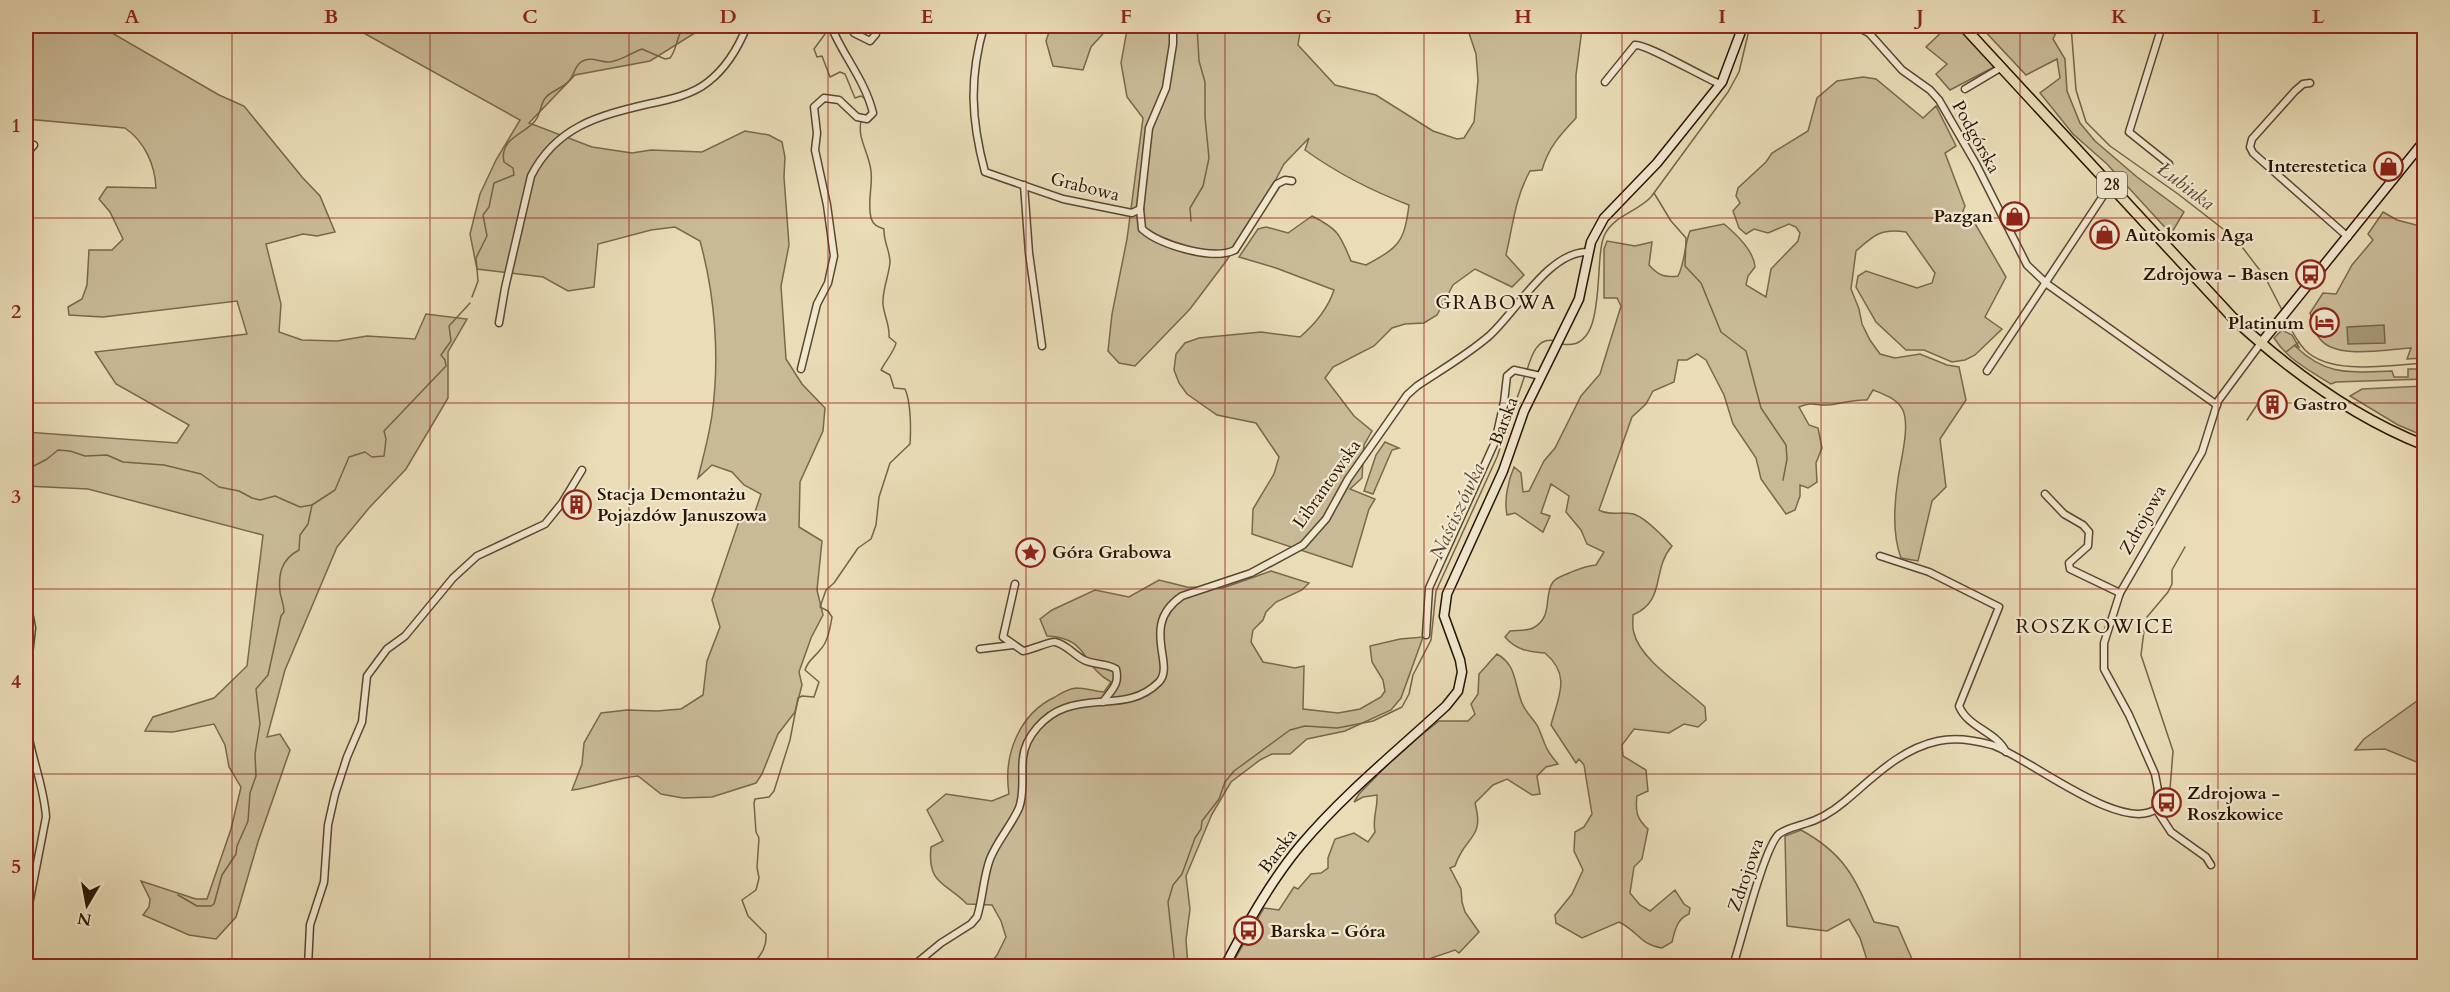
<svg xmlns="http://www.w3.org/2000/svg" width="2450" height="992" font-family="Cardo,serif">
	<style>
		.green { fill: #c9ba97; stroke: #7a674c; stroke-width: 1.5 }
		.water { fill: #a89878; stroke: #766348; stroke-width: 1.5 }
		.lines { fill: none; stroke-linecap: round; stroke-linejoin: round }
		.stream { stroke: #766348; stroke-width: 1.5 }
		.street-casing { stroke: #5a462e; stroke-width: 9 }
		.secondary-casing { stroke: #2a1400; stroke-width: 11 }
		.primary-casing { stroke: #2a1400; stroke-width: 12 }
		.street { stroke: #f1e8d0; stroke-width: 6 }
		.secondary { stroke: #f1e8d0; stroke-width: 8 }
		.primary { stroke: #e9dcb6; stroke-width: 9 }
		.grid { fill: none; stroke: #8f2418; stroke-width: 1.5; stroke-opacity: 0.55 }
		.labels { text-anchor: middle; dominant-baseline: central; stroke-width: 4.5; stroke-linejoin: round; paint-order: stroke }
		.shield { fill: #f1e8d0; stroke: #66543e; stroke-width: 1.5 }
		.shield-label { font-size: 16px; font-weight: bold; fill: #2a1400 }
		.street-label { font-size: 18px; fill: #2a1400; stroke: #f1e8d0 }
		.poi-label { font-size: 18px; font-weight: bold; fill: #2a1400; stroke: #f1e8d0; text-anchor: start }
		.water-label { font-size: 20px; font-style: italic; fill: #5c4930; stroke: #f1e8d0 }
		.neighbourhood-label { font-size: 20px; letter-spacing: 1.5px; fill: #2a1400; stroke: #f1e8d0 }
		.neatline { fill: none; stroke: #8f2418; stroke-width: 2 }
		.grid-label { font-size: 20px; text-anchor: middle; font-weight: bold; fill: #8f2418 }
	</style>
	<rect width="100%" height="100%" fill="#e9dcb6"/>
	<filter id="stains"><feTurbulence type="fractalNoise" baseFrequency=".00333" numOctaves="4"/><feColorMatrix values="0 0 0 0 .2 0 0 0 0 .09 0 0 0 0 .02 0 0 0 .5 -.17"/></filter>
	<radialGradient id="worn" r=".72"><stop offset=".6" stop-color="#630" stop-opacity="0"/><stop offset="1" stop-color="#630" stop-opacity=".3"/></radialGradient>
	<g class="green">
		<path d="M26,26H106L105,29L219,95L244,106L302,177L320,196L335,232L317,236L303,234L266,244L281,304L279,332L302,340L337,341L367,336L415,339L426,314L467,319L448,352V398L406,469L369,508L337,547L285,670L267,737L280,734L290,750L258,842L236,917L216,939L189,935L143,915L149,907L150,899L141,881L196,899H207L231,829L241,787L229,767L225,745L214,724L173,732L145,731L153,717L214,698L247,666L263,535L88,489L26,486V432L177,443L189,425L116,384L95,352L247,334L237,301L103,317L69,315L68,307L82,299L87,285L89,250H112L123,239L110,212L99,199L107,187L156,188C155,165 145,142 125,128L26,119Z"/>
		<path d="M351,26H706L650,61L575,75L529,123L592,147L632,153L651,150L702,152L745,131L769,135L782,142L785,157L784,177L789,245L781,286L786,359L802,384L825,408L823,431L800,482L799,527L822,541L817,590L823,615L811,638L799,672L802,685L795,712L778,734L762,774L756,783L712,797L683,798L661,794L638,776C615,778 594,787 572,790L582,764L584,743L601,713L627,710L657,711L681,709L703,695L707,661L720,627L712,600L739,521L755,512L761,494L744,485L732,472L712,465L698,478C703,458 709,436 712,415C720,358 715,295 700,241L675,227L651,230L598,244L594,287L568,291L543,277L477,269L470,234L480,194L496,160L520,120Z"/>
		<polygon points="1051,26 1110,26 1091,47 1083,70 1053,66 1046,41"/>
		<path d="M1119,26H1301L1298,45L1335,85L1376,95L1433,131L1457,139L1464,138L1474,122L1478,80L1476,54L1468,30L1473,26H1578L1582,29L1576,75V118C1560,135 1548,148 1542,170L1530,171C1515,198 1513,225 1506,255L1524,275L1512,287L1475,269L1453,285L1437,315L1424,323L1405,324L1392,328L1374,346L1333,367L1325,378L1354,416L1372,431L1364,445L1362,478L1350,489L1375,499L1369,509L1352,567L1252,534L1253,509L1274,474L1279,457L1256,423L1217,415L1187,394L1179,383L1174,370L1176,354L1185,343L1199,338L1261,332L1300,337C1314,325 1328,308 1334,290L1276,268L1239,257L1258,229L1266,227L1288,233L1312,216C1338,229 1340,234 1351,261L1366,265C1399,247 1404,243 1409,205C1372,191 1337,173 1305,150L1309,138L1284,164L1254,221L1224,264L1190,309L1135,366L1119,363L1108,351L1112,314L1127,239L1143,118L1127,97L1121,63L1127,30Z"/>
		<path d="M1948,26C1968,26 1983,51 1996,66L1950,90L1936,74L1947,64L1926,47Z"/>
		<polygon points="1980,26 2059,26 2053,39 2065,59 2067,91 2080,123 2095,141 2137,177 2184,212 2171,234 2107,164 2073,134 2040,93 2060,78 2057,59 2026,75"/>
		<path d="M1863,77L1876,79L1923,118L1936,106L1956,146L1945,153L1965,206L1960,218L1973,220L2006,277L1985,317L2002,329L1975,355L1965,360L1952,362L1924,350H1906L1876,322L1856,287L1858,276L1866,271L1917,288L1932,283L1935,273L1906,232C1881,228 1874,235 1856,251L1851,289L1859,309L1862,324L1870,340L1880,354L1895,358L1920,354L1947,365L1959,367L1966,400L1940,439L1946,487L1932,501L1918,561L1901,558C1892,534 1894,505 1898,479C1900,463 1912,421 1901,407C1895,398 1883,394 1873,390L1867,400C1853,399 1841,404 1828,405C1815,406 1813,401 1799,407L1809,425L1818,428L1822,448L1816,463L1817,482L1808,488L1800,485V496L1795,510L1786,514L1761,479L1756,458L1733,424L1724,395L1706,360L1697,354L1687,360H1678L1674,382L1653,391L1646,404L1632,417L1599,510C1611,517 1623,510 1636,515C1645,518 1665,538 1672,546C1651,570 1667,600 1633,615C1633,620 1632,628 1634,633C1640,660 1685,688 1705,707L1706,720L1698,727L1684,724L1669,733L1634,729L1622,745L1623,756L1646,770L1648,791L1637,796C1635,812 1637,819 1648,829L1642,859L1634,867L1630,893L1640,905L1650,911L1675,890L1684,904L1690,908L1689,914C1677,919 1675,930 1672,942L1662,948C1640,945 1638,931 1619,922L1582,938L1556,923L1555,915L1572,894L1583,870L1574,851L1575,832L1584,827L1592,814L1584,765L1579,759L1576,763L1551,725C1558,697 1572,676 1545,653C1529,652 1516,650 1505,637L1510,631C1517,630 1527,631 1533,628C1554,617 1543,595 1553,582C1557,577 1563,576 1569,573C1579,569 1585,566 1596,565L1604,552L1587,544L1581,530L1566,512L1569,496L1551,484L1541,513L1550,516L1543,532L1515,513L1507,515C1504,500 1508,481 1514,467L1521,473L1523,492L1529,491L1544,461L1555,448L1581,396L1600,374L1621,306L1617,298H1604V249L1607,241L1635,246L1652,242L1649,265C1658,275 1664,278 1678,276C1685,263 1684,246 1690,231L1724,224C1736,234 1754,251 1755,267L1748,276L1746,285L1766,297L1771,269L1798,241L1800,233L1796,227L1789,224L1768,233L1754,229L1746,234L1739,228L1733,211L1740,203L1736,196L1738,188L1766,162L1772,153L1808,131L1817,98L1837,81Z"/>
		<path d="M2383,212L2397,220L2424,227V358L2407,359L2411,348C2387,349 2336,360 2320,339C2314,333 2313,321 2310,313L2323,293L2336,294L2352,265L2373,240L2368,234Z"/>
		<path d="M2282,330L2292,335L2299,347L2295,346C2327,377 2351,372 2392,371L2394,377H2408V369H2424V379L2336,382L2331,384C2309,370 2288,360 2274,338Z"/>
		<polygon points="2424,386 2424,436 2398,425 2350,396 2362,389"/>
		<polygon points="1385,442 1399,448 1392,450 1373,494 1364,491 1376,455"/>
		<path d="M1271,571L1309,583L1302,590L1276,602L1266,612L1263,620L1253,630L1251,642L1263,662L1295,668L1304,666L1303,709L1338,713L1360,709L1381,697L1385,691L1383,680L1372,662L1370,646L1400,639L1423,637L1401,698L1391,710L1345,731L1307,739L1290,754H1272L1260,760L1231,782L1212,814L1186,876L1190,909L1186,940L1188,966H988L997,955L1006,937L1001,921L992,905L967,904C945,882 927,884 931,847L943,841L927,810L946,794L992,801L1009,794C1003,755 1019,714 1055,697C1061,693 1069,689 1076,688C1085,688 1095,691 1104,692L1111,682C1080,665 1090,638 1047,636L1040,619L1052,610L1095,590L1129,597L1159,580L1187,587L1223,588Z"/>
		<path d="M1497,654C1517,665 1514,684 1522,703C1525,712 1534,719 1538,727C1546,745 1544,748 1558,764L1546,767L1537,776L1540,794L1532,795L1507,779L1493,785L1475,803C1485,840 1465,835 1455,866L1450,868L1461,889L1462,902L1465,912L1479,932L1459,953L1455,950L1408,966H1231L1264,908L1279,910L1294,887L1298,889L1311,874L1321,873L1328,868V858L1335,839L1354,833L1368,842L1375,832C1372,817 1378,809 1377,795L1363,797L1354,802L1359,794L1400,752L1439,721H1468L1475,714L1471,704L1478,694L1479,674Z"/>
		<polygon points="2424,696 2424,765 2385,749 2355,750 2364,739"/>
		<path d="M1801,830C1845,854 1855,878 1874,922L1898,927L1915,966H1869L1860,938L1849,919L1827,931L1787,926L1785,836Z"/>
	</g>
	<polygon class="water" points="2384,325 2385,343 2348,344 2347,327"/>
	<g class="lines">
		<g class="stream">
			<polyline points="825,26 825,34 814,49 817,57 822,56 830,77 840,72 845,74 855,98 861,96 864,98"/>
			<polyline points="2071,26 2076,90 2086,122 2110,146 2178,194 2236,239 2265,277 2282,310"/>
			<polyline points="1654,193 1671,221 1686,238 1685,266 1701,283 1721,332 1746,351 1761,408 1786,445 1787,459 1783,480"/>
			<polyline points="1191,221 1190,208 1203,186 1209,158 1205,117 1205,82 1199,61 1197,26"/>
			<path d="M472,297L478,281L476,258L487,236L483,215L489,207L494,183L514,175L513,168L504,162C499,138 525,134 535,121C541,114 540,104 546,97C553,90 563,88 569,81C575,74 575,63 585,60C593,57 600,62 608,62C617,63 633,52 642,49L665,59L670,58C677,49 676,39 682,30L696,29L707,26"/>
			<path d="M2285,317C2290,328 2297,341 2305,350C2331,376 2391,365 2424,363"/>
			<path d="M1562,344C1610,353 1592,259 1605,234C1615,215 1637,212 1651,197L1728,92L1739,72L1750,26"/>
			<polyline points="2286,352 2299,342"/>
			<path d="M1527,370C1531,357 1537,336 1555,341"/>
			<polyline points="2247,420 2266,391"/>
			<polyline points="32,467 47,459 58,450 70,451 85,456 107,455 123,462 164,465 201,474 219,487 239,491 252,498 260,500 275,496 300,507 312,505 335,490 349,457 365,452 372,457 384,456 386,439 384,431 446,366 445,360 441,355 451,341 449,326 470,303"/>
			<polyline points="2147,617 2168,592 2172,584 2172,570 2185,547"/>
			<polyline points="2145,623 2141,655 2173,751 2170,789"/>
			<path d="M178,895L197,906H211L214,904L222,875L236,854L237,846L248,821L250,793L256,776L255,754L260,724L256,689L268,675L281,616L284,612C284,604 281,599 280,592C278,573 282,559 299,550L300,535L308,524L312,505"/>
			<path d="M752,966C760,955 767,949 766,934L748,916L742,900L756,890L759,878L757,867L759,838L756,832L754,803L755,799L769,797L774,791L790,740L798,698L802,696L814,697L819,682L805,670C808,660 814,658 820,650C828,642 830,628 832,617L828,611L820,607L826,590L834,583L858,548L871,539L876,525L879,497L890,463L910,444C911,429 911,402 905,389L894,388L890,375L881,370C885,362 895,350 896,343L889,337C890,325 884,316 883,304C882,290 889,276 890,262C890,251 883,240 884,229C878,227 873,225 871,218C867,202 873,186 871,171C869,153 857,138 861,121"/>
			<polyline points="1175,966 1168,902 1173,885 1182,874 1195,838 1201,829 1202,821 1219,799 1225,782 1234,771 1290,730 1305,726 1337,728 1353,725 1373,721 1402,707 1409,694 1413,675 1431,640 1436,591 1497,457 1525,375"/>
		</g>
		<defs>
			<g id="street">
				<polyline points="850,26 854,33 870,41 876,34 875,26"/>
				<path d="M984,26C969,78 971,120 985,172L1063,199L1132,213L1140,209L1149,128L1166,88L1173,44V26"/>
				<polyline points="1855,26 1869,33 1902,70 1930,90 1939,100 1976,164 2027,265 2047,284 2217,405"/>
				<polyline points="2162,26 2129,132 2169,164"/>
				<polyline points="2415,26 2424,33"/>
				<path d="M1605,82L1635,45C1645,43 1704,78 1720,84"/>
				<polyline points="2310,83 2303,84 2295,91 2252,139 2250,147 2253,153 2348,237"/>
				<polyline points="1965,89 2002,67"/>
				<polyline points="26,154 34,145"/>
				<polyline points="1024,185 1029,253 1042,346"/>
				<path d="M1140,209L1142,229C1160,245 1213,261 1235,250L1277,184L1285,180L1292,181"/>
				<path d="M499,323L505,288L531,176C556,127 597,116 648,104C668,100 692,95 708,82C726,68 739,46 747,26"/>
				<path d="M801,369L817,304L828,283L834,256L827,205L815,150L817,133L814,107L824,98L839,100L857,117L867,119L873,113C865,80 843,56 831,26"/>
				<polyline points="1987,371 2111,184"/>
				<polyline points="2045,494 2064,514 2083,525 2089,532 2088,546 2069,563 2070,569 2120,593"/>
				<path d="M1880,556L1929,572L1999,607L1959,706C1968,728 1996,731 2006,752"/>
				<path d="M1015,584L1003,637L1023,651C1031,650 1051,641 1055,642C1066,644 1074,655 1084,660C1094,665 1106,663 1116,669C1120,685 1111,690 1103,702"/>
				<polyline points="26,596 32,628 26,681"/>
				<polyline points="1426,635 1429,588 1495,442 1504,402 1507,376 1514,370 1541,376"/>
				<polyline points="980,649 1013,645"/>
				<path d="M26,720C29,753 44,784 46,817L26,920"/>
				<polyline points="2156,809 2171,832 2206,857 2211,865"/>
				<polyline points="308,966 310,925 324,882 328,825 335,794 347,757 362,722 367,676 387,649 405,636 453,578 477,556 545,524 562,503 582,470"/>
				<path d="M913,966L941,943L971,924L977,917C983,898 983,878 990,859C997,841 1011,826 1019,808C1025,792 1021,774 1023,758C1025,736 1045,715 1065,708C1097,696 1131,710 1159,682C1176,664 1139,625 1182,596L1251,573L1303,545L1326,519L1348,479L1407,395L1417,386C1441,370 1467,355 1489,336C1516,312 1549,251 1588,252"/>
				<path d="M1733,966C1741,942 1764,847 1779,834C1787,828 1795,827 1804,824C1819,820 1832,812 1844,802C1873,778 1900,749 1938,741C1956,737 1974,740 1992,745C2028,757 2121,834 2156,809L2158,790L2155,774L2129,715L2104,669V643L2120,593L2202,452L2218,401L2261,343"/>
			</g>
			<g id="secondary">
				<polyline points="2261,343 2424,141"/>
				<path d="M1225,966C1246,925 1270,882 1300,846C1344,794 1396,752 1446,706L1458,691L1462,672L1460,660L1444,616L1447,594L1503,471L1524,411L1579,299L1591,242L1604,218L1657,163L1722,82L1743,26"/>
			</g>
			<path id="primary" d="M1963,26L2233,318C2289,370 2353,417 2424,445"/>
		</defs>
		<use href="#street" class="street-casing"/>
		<use href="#secondary" class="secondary-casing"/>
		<use href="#primary" class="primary-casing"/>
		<use href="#street" class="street"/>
		<use href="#secondary" class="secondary"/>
		<use href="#primary" class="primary"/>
	</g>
	<path class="grid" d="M232,26V966M430,26V966M629,26V966M828,26V966M1026,26V966M1225,26V966M1424,26V966M1622,26V966M1821,26V966M2020,26V966M2218,26V966M26,218H2424M26,403H2424M26,589H2424M26,774H2424"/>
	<defs>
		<symbol id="shop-ring" viewBox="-11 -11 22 22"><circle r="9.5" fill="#f1e8d0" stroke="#8f2418" stroke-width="1.5"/><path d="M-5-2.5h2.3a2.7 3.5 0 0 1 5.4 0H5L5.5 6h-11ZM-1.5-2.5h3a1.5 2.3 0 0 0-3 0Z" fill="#8f2418"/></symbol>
		<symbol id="bus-ring" viewBox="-11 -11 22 22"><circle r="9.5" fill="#f1e8d0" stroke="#8f2418" stroke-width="1.5"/><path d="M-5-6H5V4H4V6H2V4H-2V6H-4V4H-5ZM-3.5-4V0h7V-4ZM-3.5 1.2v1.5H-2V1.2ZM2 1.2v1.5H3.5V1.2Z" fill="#8f2418"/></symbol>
		<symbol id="hotel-ring" viewBox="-11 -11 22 22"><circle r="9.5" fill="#f1e8d0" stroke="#8f2418" stroke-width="1.5"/><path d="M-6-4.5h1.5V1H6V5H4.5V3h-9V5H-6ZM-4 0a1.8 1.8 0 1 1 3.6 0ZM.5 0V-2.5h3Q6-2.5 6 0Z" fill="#8f2418"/></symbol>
		<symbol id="building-ring" viewBox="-11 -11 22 22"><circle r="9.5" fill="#f1e8d0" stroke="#8f2418" stroke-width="1.5"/><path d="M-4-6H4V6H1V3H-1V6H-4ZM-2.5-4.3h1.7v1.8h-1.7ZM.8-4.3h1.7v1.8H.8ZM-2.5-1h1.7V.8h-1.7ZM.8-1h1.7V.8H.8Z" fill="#8f2418"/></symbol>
		<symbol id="sight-ring" viewBox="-11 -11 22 22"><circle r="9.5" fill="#f1e8d0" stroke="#8f2418" stroke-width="1.5"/><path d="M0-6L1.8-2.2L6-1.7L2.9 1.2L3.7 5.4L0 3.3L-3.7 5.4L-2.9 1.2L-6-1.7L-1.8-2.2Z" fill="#8f2418"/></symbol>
	</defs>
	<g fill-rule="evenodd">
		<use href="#shop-ring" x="2372" y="150" width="33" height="33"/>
		<use href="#shop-ring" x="1998" y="200" width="33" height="33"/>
		<use href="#shop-ring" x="2088" y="218" width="33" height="33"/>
		<use href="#bus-ring" x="2294" y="258" width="33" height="33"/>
		<use href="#hotel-ring" x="2308" y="306" width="33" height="33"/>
		<use href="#building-ring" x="2256" y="388" width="33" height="33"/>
		<use href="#building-ring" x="560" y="488" width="33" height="33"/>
		<use href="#sight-ring" x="1014" y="536" width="33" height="33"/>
		<use href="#bus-ring" x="2150" y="786" width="33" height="33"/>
		<use href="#bus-ring" x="1232" y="914" width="33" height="33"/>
	</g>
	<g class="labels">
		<rect class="shield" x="2097" y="172" width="30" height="26" rx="4.5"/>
		<g class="shield-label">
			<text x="2112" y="185">28</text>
		</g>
		<g class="street-label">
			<text transform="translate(1976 137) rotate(61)">Podgórska</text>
			<text transform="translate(1085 187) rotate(14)">Grabowa</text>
			<text transform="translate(1504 421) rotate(-69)">Barska</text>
			<text transform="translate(1327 484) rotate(-55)">Librantowska</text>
			<text transform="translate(2143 520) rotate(-61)">Zdrojowa</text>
			<text transform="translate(1278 851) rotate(-53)">Barska</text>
			<text transform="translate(1746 875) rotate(-71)">Zdrojowa</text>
		</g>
		<g class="poi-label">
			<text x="2367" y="166" text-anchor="end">Interestetica</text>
			<text x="1993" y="216" text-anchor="end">Pazgan</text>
			<text x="2125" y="235">Autokomis Aga</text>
			<text x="2289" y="274" text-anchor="end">Zdrojowa - Basen</text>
			<text x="2304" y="323" text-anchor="end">Platinum</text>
			<text x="2293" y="404">Gastro</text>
			<text x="597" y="494">Stacja Demontażu<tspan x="597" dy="21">Pojazdów Januszowa</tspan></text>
			<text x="1052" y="552">Góra Grabowa</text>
			<text x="2187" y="793">Zdrojowa -<tspan x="2187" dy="21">Roszkowice</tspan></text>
			<text x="1270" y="931">Barska - Góra</text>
		</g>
		<g class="water-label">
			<text transform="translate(2186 186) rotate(37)">Łubinka</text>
			<text transform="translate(1457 511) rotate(-65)">Naściszówka</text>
		</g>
		<g class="neighbourhood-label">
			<text x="1496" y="302">GRABOWA</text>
			<text x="2095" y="626">ROSZKOWICE</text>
		</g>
	</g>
	<rect width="2450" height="992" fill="none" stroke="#e9dcb6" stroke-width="66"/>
	<g transform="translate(87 905) rotate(190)" stroke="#f1e8d0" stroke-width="4.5" paint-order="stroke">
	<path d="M0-4.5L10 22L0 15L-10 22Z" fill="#2a1400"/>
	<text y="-9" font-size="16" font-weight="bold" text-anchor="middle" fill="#2a1400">N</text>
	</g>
	<rect x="33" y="33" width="2384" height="926" class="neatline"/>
	<g class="grid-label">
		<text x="132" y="23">A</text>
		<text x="331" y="23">B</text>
		<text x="530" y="23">C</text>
		<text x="728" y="23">D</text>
		<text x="927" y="23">E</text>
		<text x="1126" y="23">F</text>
		<text x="1324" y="23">G</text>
		<text x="1523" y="23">H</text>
		<text x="1722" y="23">I</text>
		<text x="1920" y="23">J</text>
		<text x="2119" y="23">K</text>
		<text x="2318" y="23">L</text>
		<text x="16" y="132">1</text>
		<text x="16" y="318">2</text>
		<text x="16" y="503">3</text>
		<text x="16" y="688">4</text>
		<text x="16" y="873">5</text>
	</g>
	<rect width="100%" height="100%" filter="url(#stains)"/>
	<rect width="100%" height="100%" fill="url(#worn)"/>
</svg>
